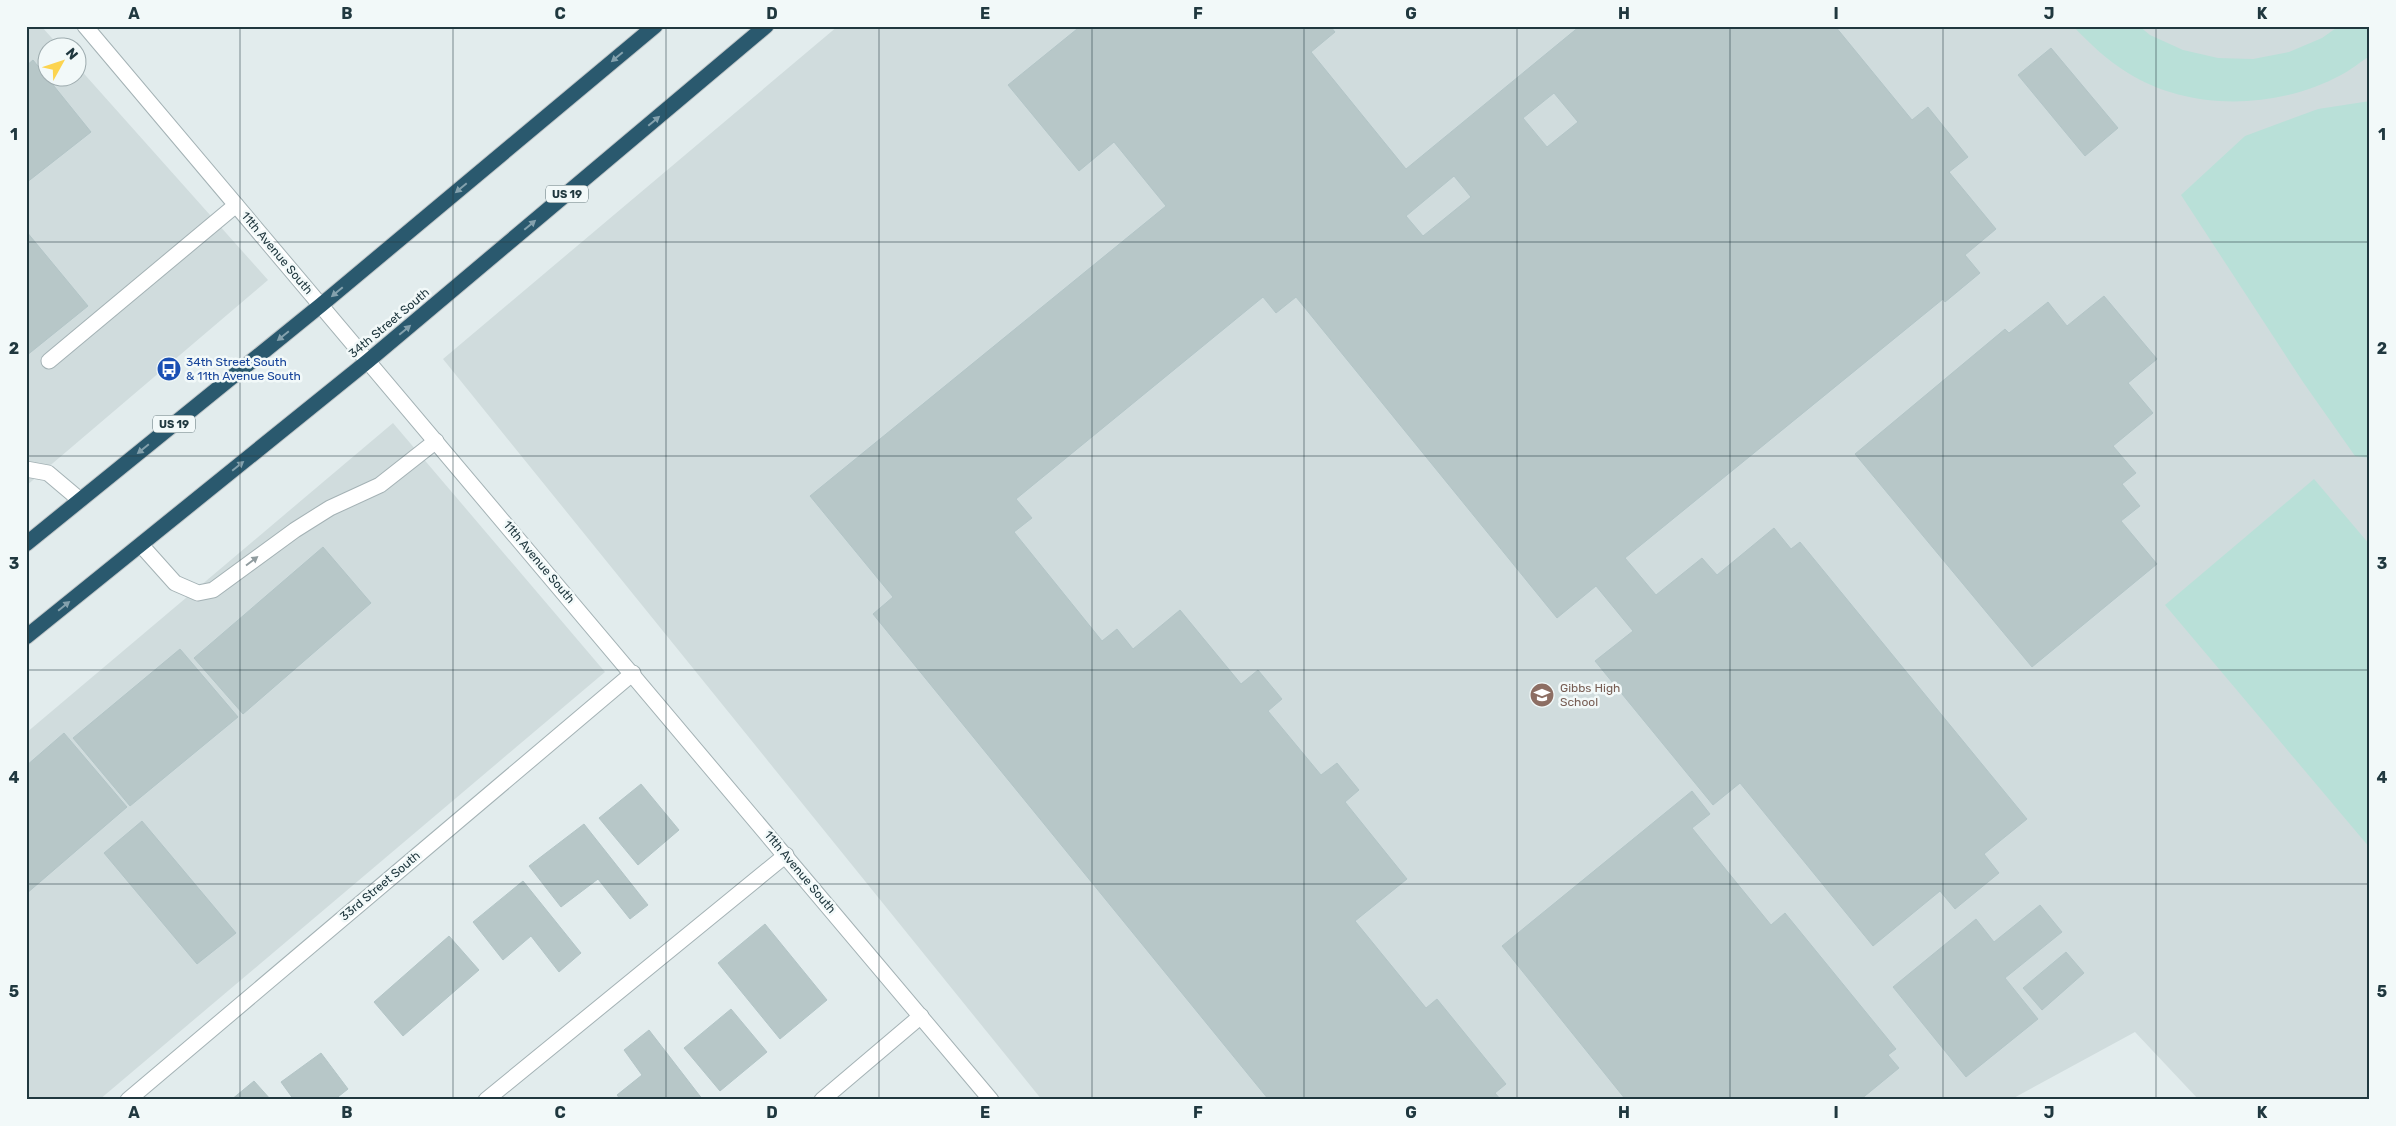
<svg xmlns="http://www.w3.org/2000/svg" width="2396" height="1126" font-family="Rubik,sans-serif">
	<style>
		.built { fill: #d0dcdd }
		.green { fill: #b9e0d8 }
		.building { fill: #b7c7c8; stroke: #b3c5c7; fill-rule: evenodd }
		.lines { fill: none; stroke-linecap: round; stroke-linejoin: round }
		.minor-casing { stroke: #a4b2b5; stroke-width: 17 }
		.highway-casing { stroke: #c1c7c9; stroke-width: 17 }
		.minor { stroke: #fff; stroke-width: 15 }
		.highway { stroke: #2a596e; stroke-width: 15 }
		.oneway { fill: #84a1ad }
		.oneway2 { fill: #909c9f }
		.grid { fill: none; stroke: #20383f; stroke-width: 1; stroke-opacity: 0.55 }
		.labels { text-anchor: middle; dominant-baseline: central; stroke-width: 5; stroke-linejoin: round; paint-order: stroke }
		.shield { fill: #f2f9f9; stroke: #5f7277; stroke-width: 1 }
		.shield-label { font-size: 11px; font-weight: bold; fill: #20383f }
		.street-label { font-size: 12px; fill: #20383f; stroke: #f2f9f9 }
		.transit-label { font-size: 12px; fill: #164399; stroke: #f2f9f9; text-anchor: start }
		.education-label { font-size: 12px; fill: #785e54; stroke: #f2f9f9; text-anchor: start }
		.neatline { fill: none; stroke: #20383f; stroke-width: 2 }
		.grid-label { font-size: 16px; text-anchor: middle; font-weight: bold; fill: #20383f }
	</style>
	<rect width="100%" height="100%" fill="#e2eced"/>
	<g class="built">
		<polygon points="26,26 41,26 60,47 48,48 48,78 78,78 78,67 268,280 26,486"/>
		<polygon points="838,26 2370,26 2370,1100 2199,1100 2135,1032 2010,1100 1042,1100 443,359"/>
		<polygon points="393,423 605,672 99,1100 26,1100 26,733"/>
	</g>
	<g class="green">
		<path d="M2073,26H2139L2150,35L2183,50L2218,58L2253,59L2289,52L2322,38L2339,26H2370V56C2360,62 2351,70 2341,75C2278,109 2190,112 2128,73C2107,60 2090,44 2073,26Z"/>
		<polygon points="2370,101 2370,458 2355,456 2303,382 2181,195 2245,136 2318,109"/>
		<polygon points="2314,479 2370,545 2370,848 2165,605"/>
	</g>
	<g class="building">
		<path d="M1075,26H1330L1335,32L1311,52L1406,169L1580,26H1835L1912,120L1928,107L1968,157L1949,172L1996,229L1965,255L1980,273L1945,302L1943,299L1625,558L1656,595L1702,558L1717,575L1774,528L1791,549L1800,542L2027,819L1984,854L1999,873L1955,909L1940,891L1873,946L1740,783L1713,805L1595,661L1633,631L1596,586L1557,618L1296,297L1276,313L1263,297L1016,499L1032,518L1014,532L1102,641L1117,629L1133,649L1180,610L1241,684L1258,670L1282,699L1268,711L1321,775L1337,763L1359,790L1345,802L1407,879L1355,921L1426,1008L1437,999L1506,1084L1495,1093L1501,1100H1269L873,614L893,597L810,496L1166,206L1114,142L1079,171L1008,85L1077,29ZM1554,93L1578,122L1547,147L1523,118ZM1454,176L1471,197L1423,236L1406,216Z"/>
		<polygon points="2051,48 2118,128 2085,156 2018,75"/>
		<polygon points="33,60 91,132 26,183 26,66"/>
		<polygon points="26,231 88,306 26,356"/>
		<polygon points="2104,296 2157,359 2128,383 2153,413 2113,446 2136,473 2122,484 2140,506 2121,521 2157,564 2032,667 1855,454 2005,329 2009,333 2048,302 2067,326"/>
		<polygon points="323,547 371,603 243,714 194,658"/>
		<polygon points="180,649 238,717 130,806 73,738"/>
		<polygon points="64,733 127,807 26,894 26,766"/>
		<polygon points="641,784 679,830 638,865 599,818"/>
		<polygon points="1692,791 1710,814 1692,828 1771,925 1785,913 1896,1049 1888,1055 1899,1068 1860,1100 1626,1100 1502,946"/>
		<polygon points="142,821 236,933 197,964 104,853"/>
		<polygon points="584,824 648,905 630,919 598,879 561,907 529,866"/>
		<polygon points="523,881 581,953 559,972 531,936 503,960 473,922"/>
		<polygon points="2040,905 2062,932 2005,978 2038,1019 1966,1077 1893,987 1976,919 1994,942"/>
		<polygon points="765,924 827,1000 780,1039 718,963"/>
		<polygon points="449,936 479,970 403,1036 374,1002"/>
		<polygon points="2066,952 2084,973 2042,1010 2023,988"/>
		<polygon points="731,1009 767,1052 720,1091 684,1048"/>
		<polygon points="649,1030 703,1100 621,1100 617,1095 642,1075 624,1050"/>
		<polygon points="321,1053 348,1089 334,1100 294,1100 281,1082"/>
		<polygon points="254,1081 271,1100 231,1100"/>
	</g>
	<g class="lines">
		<defs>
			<g id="minor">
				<polyline points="85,26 991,1100"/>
				<polyline points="49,361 236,205"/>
				<polyline points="26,469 48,473 80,500"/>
				<polyline points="141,545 175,583 198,593 213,590 295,530 330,508 380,485 436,441"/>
				<polyline points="128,1100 633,673"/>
				<polyline points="486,1100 786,855"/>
				<polyline points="822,1100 921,1016"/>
			</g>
			<g id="highway">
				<polyline points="26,544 321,305 655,26"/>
				<polyline points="26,637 368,361 766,26"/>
			</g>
		</defs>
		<use href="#minor" class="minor-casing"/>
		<use href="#highway" class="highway-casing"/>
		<use href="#minor" class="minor"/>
		<use href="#highway" class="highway"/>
	</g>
	<defs><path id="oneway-solid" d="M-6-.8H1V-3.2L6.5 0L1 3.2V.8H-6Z" transform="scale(1.25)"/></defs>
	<g class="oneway">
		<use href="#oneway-solid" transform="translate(617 57) rotate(140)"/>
		<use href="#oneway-solid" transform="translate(654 121) rotate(-40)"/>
		<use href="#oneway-solid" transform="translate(461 188) rotate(140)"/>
		<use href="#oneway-solid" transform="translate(530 225) rotate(-40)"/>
		<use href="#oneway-solid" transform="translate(337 292) rotate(140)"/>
		<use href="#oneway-solid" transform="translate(405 330) rotate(-40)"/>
		<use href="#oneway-solid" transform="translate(283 336) rotate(141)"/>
		<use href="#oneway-solid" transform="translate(143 449) rotate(141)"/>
		<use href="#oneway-solid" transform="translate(238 466) rotate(-39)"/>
		<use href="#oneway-solid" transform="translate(64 606) rotate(-39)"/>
	</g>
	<use class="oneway2" href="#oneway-solid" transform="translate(252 561) rotate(-37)"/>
	<path class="grid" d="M240,26V1100M453,26V1100M666,26V1100M879,26V1100M1092,26V1100M1304,26V1100M1517,26V1100M1730,26V1100M1943,26V1100M2156,26V1100M26,242H2370M26,456H2370M26,670H2370M26,884H2370"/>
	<defs>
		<symbol id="bus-disc" viewBox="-11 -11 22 22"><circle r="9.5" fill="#1a4fb4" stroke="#f2f9f9"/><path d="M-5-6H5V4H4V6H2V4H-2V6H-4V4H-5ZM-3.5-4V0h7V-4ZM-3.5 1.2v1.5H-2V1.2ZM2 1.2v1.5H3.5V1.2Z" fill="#fff"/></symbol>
		<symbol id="school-disc" viewBox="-11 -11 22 22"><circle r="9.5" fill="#8d6e63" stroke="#f2f9f9"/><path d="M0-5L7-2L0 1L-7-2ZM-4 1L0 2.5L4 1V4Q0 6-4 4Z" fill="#fff"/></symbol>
	</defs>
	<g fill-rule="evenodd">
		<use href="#bus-disc" x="155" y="355" width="28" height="28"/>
		<use href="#school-disc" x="1528" y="681" width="28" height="28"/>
	</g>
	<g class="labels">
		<g class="shield">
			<rect x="546" y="185.5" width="42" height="17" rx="4"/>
			<rect x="153" y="415.5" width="42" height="17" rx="4"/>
		</g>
		<g class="shield-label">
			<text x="567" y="194">US 19</text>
			<text x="174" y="424">US 19</text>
		</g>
		<g class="street-label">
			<text transform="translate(277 253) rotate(50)">11th Avenue South</text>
			<text transform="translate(389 323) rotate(-40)">34th Street South</text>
			<text transform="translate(539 562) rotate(50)">11th Avenue South</text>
			<text transform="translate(800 872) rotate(50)">11th Avenue South</text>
			<text transform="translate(380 886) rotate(-40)">33rd Street South</text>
		</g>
		<g class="transit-label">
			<text x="186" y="362">34th Street South<tspan x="186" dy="14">&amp; 11th Avenue South</tspan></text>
		</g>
		<g class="education-label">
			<text x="1560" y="688">Gibbs High<tspan x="1560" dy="14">School</tspan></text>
		</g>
	</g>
	<rect width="2396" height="1126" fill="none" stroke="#f2f9f9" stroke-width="55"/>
	<g transform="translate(62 62) rotate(50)"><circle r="24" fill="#f2f9f9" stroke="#9eacaf"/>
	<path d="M0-4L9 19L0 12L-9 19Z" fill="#fcd450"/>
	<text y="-8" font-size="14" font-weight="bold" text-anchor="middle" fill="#20383f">N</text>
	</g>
	<rect x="28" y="28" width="2340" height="1070" class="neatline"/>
	<g class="grid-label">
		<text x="134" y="19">A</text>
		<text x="347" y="19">B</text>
		<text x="560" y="19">C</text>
		<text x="772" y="19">D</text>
		<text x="985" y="19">E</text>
		<text x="1198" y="19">F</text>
		<text x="1411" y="19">G</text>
		<text x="1624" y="19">H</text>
		<text x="1836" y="19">I</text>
		<text x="2049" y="19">J</text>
		<text x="2262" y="19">K</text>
		<text x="14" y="140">1</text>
		<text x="2382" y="140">1</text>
		<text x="14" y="354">2</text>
		<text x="2382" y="354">2</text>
		<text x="14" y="569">3</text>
		<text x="2382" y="569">3</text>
		<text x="14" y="783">4</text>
		<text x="2382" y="783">4</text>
		<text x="14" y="997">5</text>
		<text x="2382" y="997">5</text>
		<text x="134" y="1118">A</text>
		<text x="347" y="1118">B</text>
		<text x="560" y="1118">C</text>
		<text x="772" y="1118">D</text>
		<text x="985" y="1118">E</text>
		<text x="1198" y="1118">F</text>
		<text x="1411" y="1118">G</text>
		<text x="1624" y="1118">H</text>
		<text x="1836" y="1118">I</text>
		<text x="2049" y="1118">J</text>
		<text x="2262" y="1118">K</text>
	</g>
</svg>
